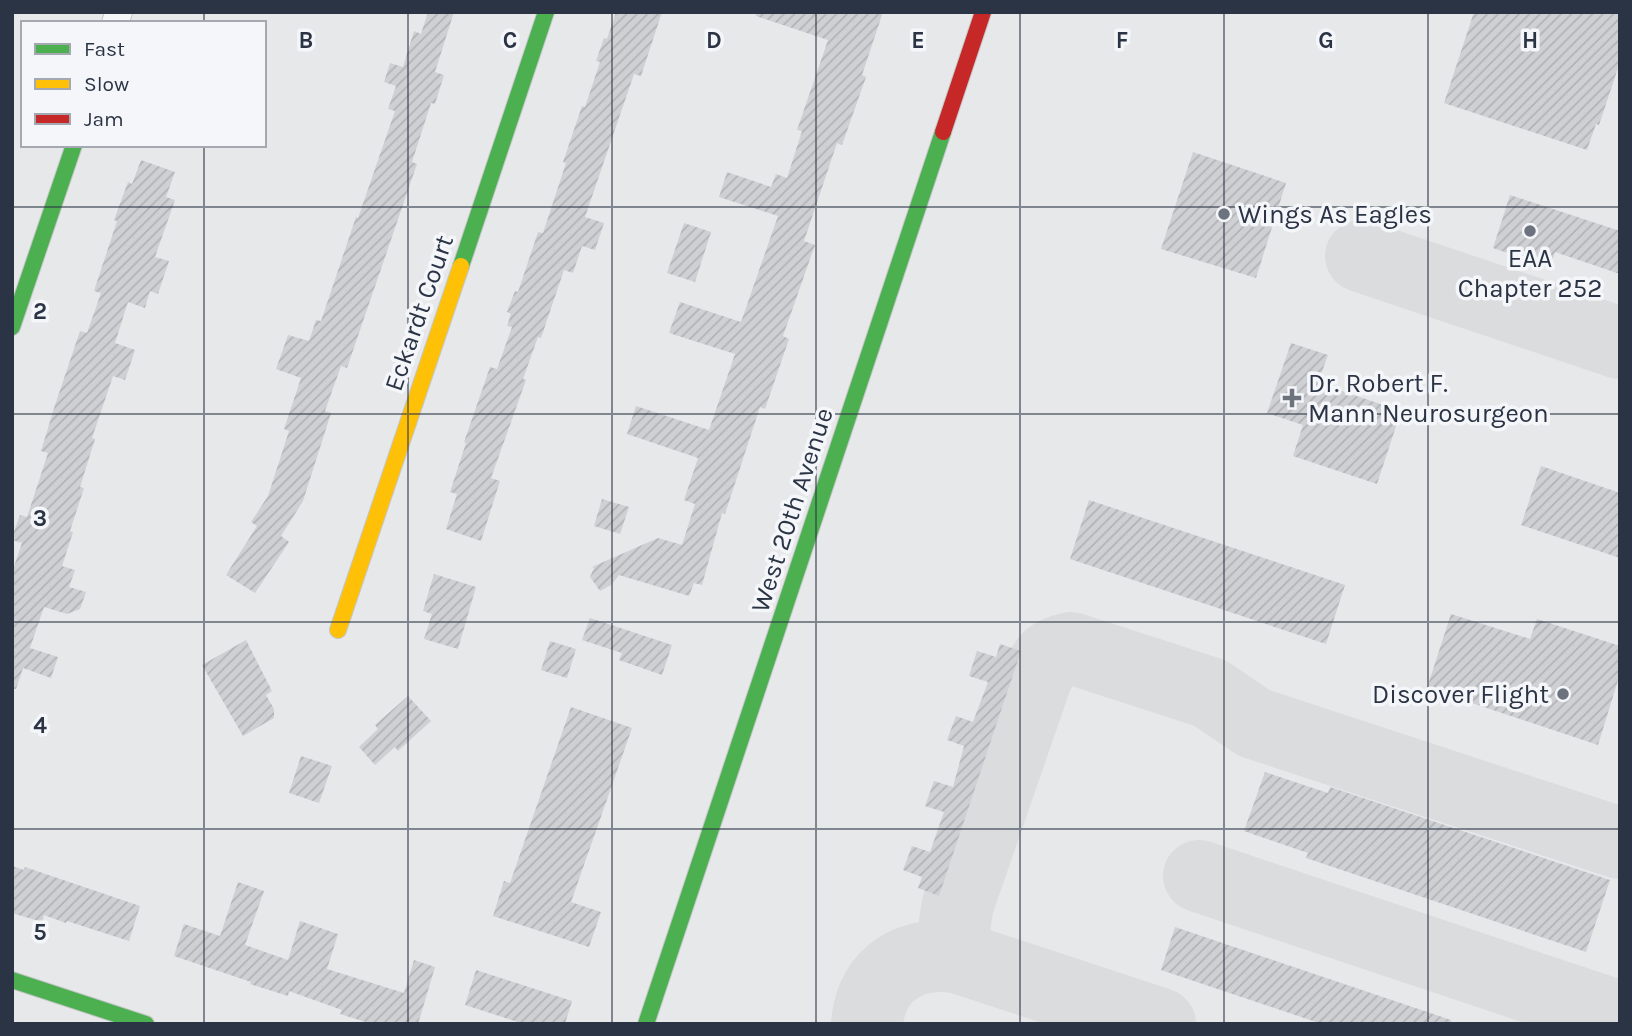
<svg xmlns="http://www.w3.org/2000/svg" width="1632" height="1036" font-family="Karla,sans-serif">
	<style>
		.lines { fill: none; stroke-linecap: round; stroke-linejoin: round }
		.taxiway { stroke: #dadcde; stroke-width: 72 }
		.building { fill: url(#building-hatch) }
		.street-casing { stroke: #c4c6c8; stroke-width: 28 }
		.fast-casing { stroke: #c4c6c8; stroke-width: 18 }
		.slow-casing { stroke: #c4c6c8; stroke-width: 18 }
		.jam-casing { stroke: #c4c6c8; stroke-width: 18 }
		.street { stroke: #f5f6f7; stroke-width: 26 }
		.fast { stroke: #4caf50; stroke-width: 16 }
		.slow { stroke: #ffc107; stroke-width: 16 }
		.jam { stroke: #c62828; stroke-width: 16 }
		.grid { fill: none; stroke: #2b3445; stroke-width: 2; stroke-opacity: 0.55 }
		.poi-dot { fill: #6c737f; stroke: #f4f6f9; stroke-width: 2.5 }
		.labels { text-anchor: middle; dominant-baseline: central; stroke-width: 7; stroke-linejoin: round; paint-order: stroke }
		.poi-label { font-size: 26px; fill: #2b3445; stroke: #f4f6f9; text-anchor: start }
		.street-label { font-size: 26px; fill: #2b3445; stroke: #f4f6f9 }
		.grid-label { font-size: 23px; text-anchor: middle; font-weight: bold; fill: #2b3445; stroke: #f4f6f9; stroke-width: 7; stroke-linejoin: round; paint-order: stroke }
	</style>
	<defs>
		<pattern id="building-hatch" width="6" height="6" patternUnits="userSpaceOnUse" patternTransform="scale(1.75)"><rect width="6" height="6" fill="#ced0d3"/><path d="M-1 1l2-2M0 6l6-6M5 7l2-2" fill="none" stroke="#b1b3b6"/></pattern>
	</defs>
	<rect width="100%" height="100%" fill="#e6e8ea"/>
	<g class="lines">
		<g class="taxiway">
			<polyline points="1361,256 1620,343"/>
			<polyline points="1199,876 1617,1016 1620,1019"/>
			<path d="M960,958C953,934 953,926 959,901L1037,676C1046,658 1051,652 1071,648L1210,693L1254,723L1620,843"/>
			<path d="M867,1024C871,972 913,949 960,958L1160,1024"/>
		</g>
	</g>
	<g class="building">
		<polygon points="428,12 454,12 435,72 444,75 435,104 431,103 412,162 417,164 347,368 341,366 325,411 331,413 303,501 281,536 289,542 255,593 226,575 257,526 251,522 268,496 289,431 284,429 301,378 276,369 288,335 309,341 316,320 321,321 356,217 358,218 395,111 388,109 396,86 384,82 390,63 403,67 414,31 421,34"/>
		<polygon points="616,12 662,12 641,76 634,74 585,217 604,223 595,250 582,246 573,273 564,270 541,338 538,337 523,379 526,380 491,478 500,481 481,541 446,529 457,494 450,492 466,443 464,442 490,367 497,369 512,327 507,326 511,314 507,312 515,291 518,292 538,232 543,233 566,163 563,162 582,106 585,107 600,62 596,61 604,38 607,39"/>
		<polygon points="756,12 883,12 862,75 866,77 842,145 837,143 804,241 815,245 783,336 789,339 765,409 760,407 725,514 722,513 702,585 694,583 689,596 619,575 611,585 600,591 590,577 594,568 592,567 658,538 682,545 695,504 684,500 698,458 627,434 636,406 709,430 735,354 669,333 680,302 741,322 778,216 719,197 727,172 771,187 776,174 787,178 802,131 797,130 828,40 756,16"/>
		<polygon points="1474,12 1620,12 1620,62 1599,125 1596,124 1587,150 1444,103"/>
		<polygon points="1193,152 1286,183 1256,278 1161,249"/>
		<polygon points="141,160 175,172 166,197 175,200 155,257 169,261 158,294 150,291 145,308 128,302 115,343 135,350 125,380 113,376 92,438 95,439 80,487 84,488 70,531 73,532 62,566 75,570 69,587 86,592 80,609 67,614 44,607 30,648 58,657 51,678 23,668 16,689 12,689 12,572 22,543 12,540 12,537 20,515 27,517 48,453 41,451 55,405 80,331 87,333 101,293 94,291 117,221 114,220 128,182 132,184"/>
		<polygon points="1510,195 1620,231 1620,274 1555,252 1550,268 1493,248"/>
		<polygon points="684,223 711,232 695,282 667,273"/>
		<polygon points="1291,343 1328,355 1318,383 1401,411 1377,484 1293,456 1303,425 1267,413"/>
		<polygon points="1541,466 1620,493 1620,558 1521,525"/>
		<polygon points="602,499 629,507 620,534 594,526"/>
		<polygon points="1089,500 1345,585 1326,644 1070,559"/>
		<polygon points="434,574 476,587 458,649 424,639 432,614 423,611"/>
		<polygon points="1451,614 1530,639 1537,619 1620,646 1620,674 1598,745 1427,688"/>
		<polygon points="590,618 672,645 662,675 619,660 622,653 582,640"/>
		<polygon points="246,640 272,691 266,695 274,709 274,718 243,736 202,665"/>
		<polygon points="550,641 576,649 567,678 541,670"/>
		<polygon points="1000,644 1021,651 939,896 918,888 922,877 903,870 912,846 930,852 944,812 925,806 934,781 953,787 964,746 947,740 956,716 973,722 988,682 969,676 977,651 996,657"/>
		<polygon points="408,696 431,721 398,751 395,747 375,765 359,747 378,729 375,725"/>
		<polygon points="571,707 632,728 571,902 601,912 589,947 493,916 504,881 510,883"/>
		<polygon points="301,756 332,766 319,803 289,793"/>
		<polygon points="1265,772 1328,793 1330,787 1610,880 1586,952 1306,858 1308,853 1244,831"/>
		<polygon points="12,866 24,870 25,867 140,906 129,941 67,921 66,923 44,915 42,922 12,913"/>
		<polygon points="238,882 264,891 245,945 288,960 300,921 338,934 327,969 404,993 414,960 435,967 418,1024 372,1024 340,1014 342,1010 289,991 288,996 250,984 251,982 174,956 184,924 220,936"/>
		<polygon points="1175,927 1451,1020 1451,1024 1322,1024 1161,970"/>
		<polygon points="476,970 572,1001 565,1024 524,1024 465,1005"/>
	</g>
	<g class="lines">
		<defs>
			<polyline id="street" points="115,23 119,12"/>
			<g id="fast">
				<polyline points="461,266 546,12"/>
				<polyline points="12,327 74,145"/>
				<polyline points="12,980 146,1024"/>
				<polyline points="646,1024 943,132"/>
			</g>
			<polyline id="slow" points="338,630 461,266"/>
			<polyline id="jam" points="943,132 983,12"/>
		</defs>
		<use href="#street" class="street-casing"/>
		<use href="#fast" class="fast-casing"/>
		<use href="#slow" class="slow-casing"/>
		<use href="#jam" class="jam-casing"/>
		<use href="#street" class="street"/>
		<use href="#fast" class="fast"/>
		<use href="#slow" class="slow"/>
		<use href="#jam" class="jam"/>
	</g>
	<path class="grid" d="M204,12V23M408,12V1024M612,12V1024M816,12V1024M1020,12V1024M1224,12V1024M1428,12V1024M204,145V1024M12,207H1620M12,414H1620M12,622H1620M12,829H1620"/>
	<g class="poi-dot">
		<circle cx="1224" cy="214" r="7"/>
		<circle cx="1530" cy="231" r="7"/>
		<path d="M1288.5 387.5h7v7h7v7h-7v7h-7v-7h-7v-7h7z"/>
		<circle cx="1563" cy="694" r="7"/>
	</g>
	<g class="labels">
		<g class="poi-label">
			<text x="1238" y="214">Wings As Eagles</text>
			<text x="1530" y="258" text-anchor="middle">EAA<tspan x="1530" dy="30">Chapter 252</tspan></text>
			<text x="1308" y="383">Dr. Robert F.<tspan x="1308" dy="30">Mann Neurosurgeon</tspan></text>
			<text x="1549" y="694" text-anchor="end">Discover Flight</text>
		</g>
		<g class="street-label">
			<text transform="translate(419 313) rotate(-71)">Eckardt Court</text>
			<text transform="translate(792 510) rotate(-72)">West 20th Avenue</text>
		</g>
	</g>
	<g class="grid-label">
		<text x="306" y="48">B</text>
		<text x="510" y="48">C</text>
		<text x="714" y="48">D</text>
		<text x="918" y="48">E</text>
		<text x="1122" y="48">F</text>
		<text x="1326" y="48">G</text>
		<text x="1530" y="48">H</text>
		<text x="40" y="319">2</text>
		<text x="40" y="526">3</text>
		<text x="40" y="733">4</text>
		<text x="40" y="940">5</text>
	</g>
	<rect width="1632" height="1036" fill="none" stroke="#2b3445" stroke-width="28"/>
	<rect x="21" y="21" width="245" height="126" fill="#f4f6f9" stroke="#a4a8b1" stroke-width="2"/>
	<rect x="35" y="44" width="35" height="10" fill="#4caf50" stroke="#a4a8b1" stroke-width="2"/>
	<text x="84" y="56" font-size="21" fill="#2b3445">Fast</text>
	<rect x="35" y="79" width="35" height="10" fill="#ffc107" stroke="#a4a8b1" stroke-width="2"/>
	<text x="84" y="91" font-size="21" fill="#2b3445">Slow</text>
	<rect x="35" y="114" width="35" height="10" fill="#c62828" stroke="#a4a8b1" stroke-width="2"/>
	<text x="84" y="126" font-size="21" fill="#2b3445">Jam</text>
</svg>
